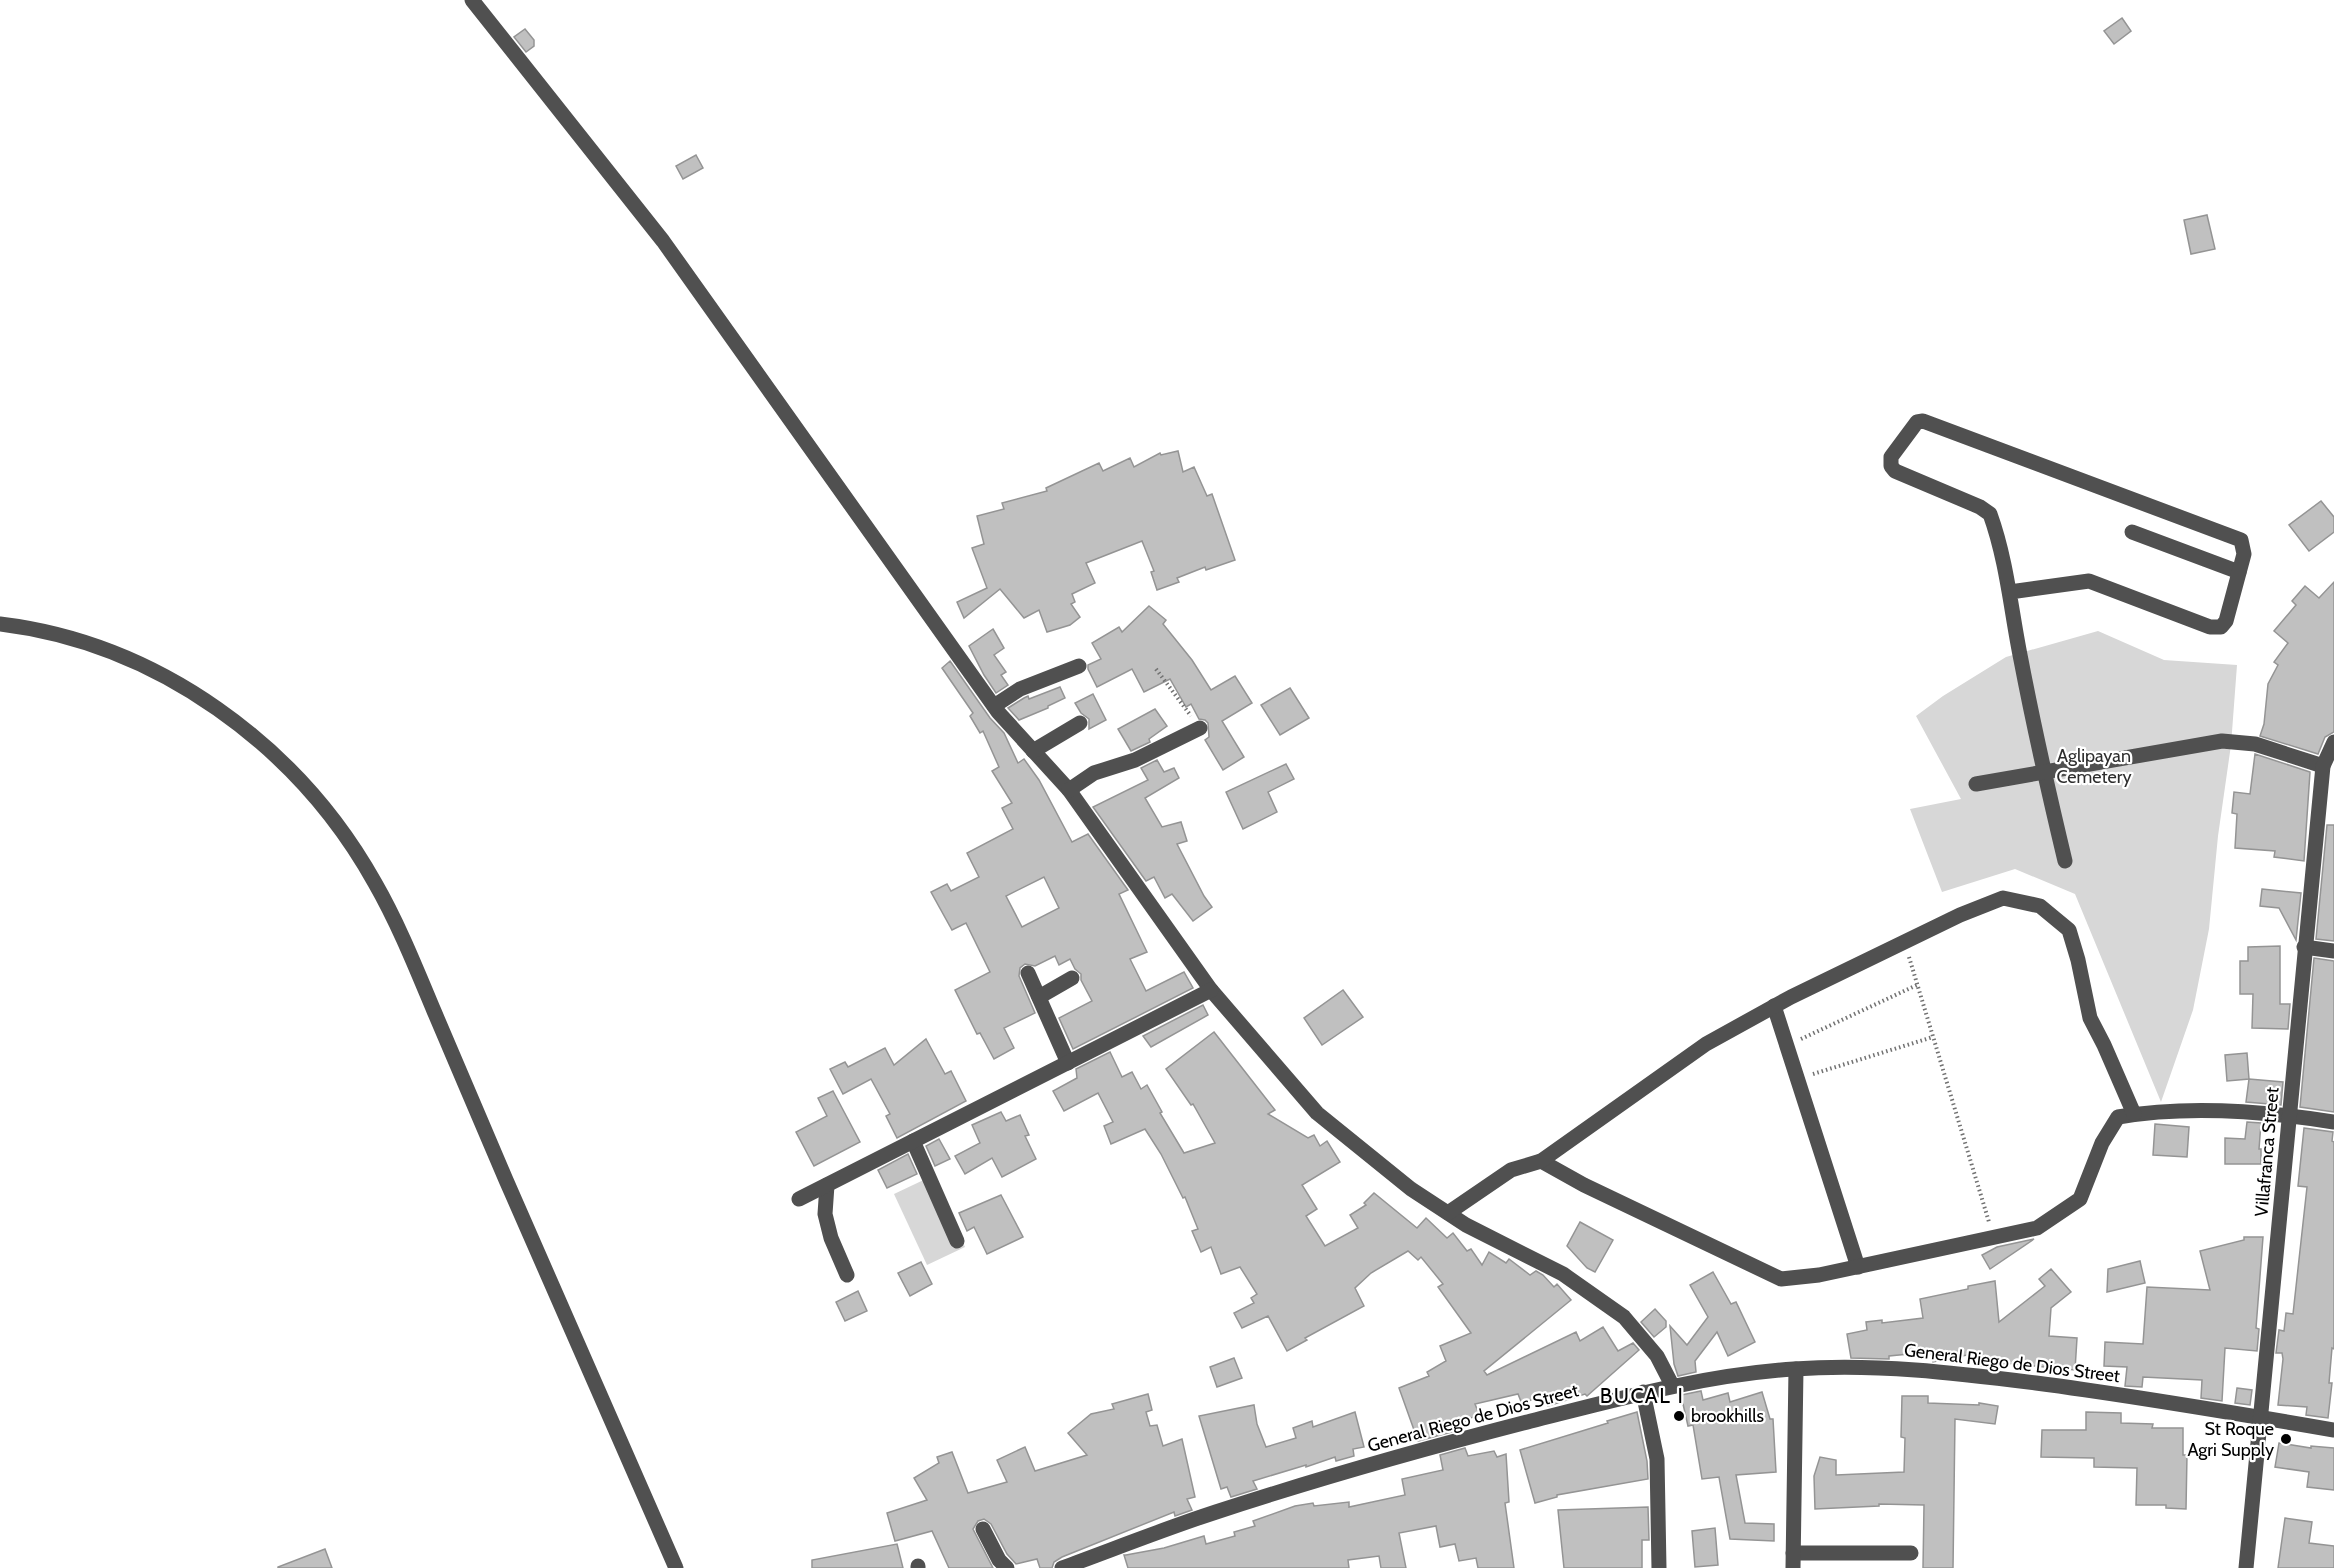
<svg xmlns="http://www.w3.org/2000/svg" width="2334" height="1568" font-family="Cabin,sans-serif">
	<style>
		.green { fill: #d7d7d7 }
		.building { fill: #c0c0c0; stroke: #949494; stroke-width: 1.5; fill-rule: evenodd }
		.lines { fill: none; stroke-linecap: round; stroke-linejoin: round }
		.path { stroke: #727272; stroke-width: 4; stroke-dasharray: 1.5 3; stroke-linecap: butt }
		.minor { stroke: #505050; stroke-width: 15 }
		.poi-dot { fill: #000; stroke: #fff; stroke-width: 2 }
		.labels { text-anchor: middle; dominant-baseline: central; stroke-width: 4.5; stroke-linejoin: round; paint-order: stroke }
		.park-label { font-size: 18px; fill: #2e2e2e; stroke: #fff }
		.street-label { font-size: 18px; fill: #000; stroke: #fff }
		.poi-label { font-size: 18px; fill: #000; stroke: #fff; text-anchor: start }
		.quarter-label { font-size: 21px; letter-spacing: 1.5px; fill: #000; stroke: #fff }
	</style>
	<rect width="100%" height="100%" fill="#fff"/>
	<g class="green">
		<polygon points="2098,631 2164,660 2237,665 2231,745 2218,836 2209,929 2193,1010 2161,1102 2075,894 2015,869 1942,892 1910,809 1961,799 1916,716 1943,696 2006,657"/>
		<polygon points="932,1176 965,1247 927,1265 894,1194"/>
	</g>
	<g class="building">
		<polygon points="2122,18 2131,31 2114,44 2104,31"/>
		<polygon points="525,29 534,40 534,46 526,52 514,37"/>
		<polygon points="696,155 703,168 683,179 676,166"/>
		<polygon points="2207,215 2215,249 2191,254 2184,220"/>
		<polygon points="1178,451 1183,472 1194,467 1207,496 1212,494 1235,560 1206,570 1205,567 1177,578 1179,582 1157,590 1151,572 1154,571 1142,541 1086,563 1095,583 1072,594 1075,602 1071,604 1080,617 1070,625 1047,632 1039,610 1024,618 1000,589 964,618 957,602 987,588 972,548 984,544 977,516 1004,509 1002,503 1047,491 1046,488 1099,463 1103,471 1130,458 1134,467 1160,453 1161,455"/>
		<polygon points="2321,501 2334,517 2334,532 2309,551 2289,525"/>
		<polygon points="2334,582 2334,732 2325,737 2318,754 2260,736 2264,724 2268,684 2278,665 2274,662 2288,643 2274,631 2296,605 2292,601 2305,586 2319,598"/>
		<polygon points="1149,606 1166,620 1163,624 1192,660 1211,690 1235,676 1252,703 1222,721 1244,757 1223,770 1205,740 1209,737 1208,723 1205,720 1199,719 1191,704 1186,707 1170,679 1144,692 1132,669 1097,687 1088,669 1088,665 1101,659 1092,643 1119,627 1122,632"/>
		<polygon points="993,629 1004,648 994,655 1006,672 1001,675 1008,685 996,693 984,675 969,646"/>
		<path d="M950,661L990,718L1004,733L1018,763L1024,759L1039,780L1072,842L1088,834L1128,890L1119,894L1147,952L1130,959L1146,991L1184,972L1193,988L1073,1049L1059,1018L1092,1001L1081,980V974L1075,969L1070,959L1059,965L1055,956L1035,966L1025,964L1020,968L1019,976L1035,1013L1004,1028L1014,1048L994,1059L980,1033L977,1034L955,990L990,972L966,923L952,930L931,892L947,884L951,891L979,877L967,853L1013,829L1002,808L1012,803L992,771L999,767L983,731L980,733L970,716L973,713L942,668ZM1044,877L1059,908L1022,927L1006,896Z"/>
		<polygon points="1060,687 1065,698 1048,706 1048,708 1019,720 1008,708 1024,698 1028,696 1029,699"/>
		<polygon points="1290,688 1309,718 1280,735 1261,705"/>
		<polygon points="1093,694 1106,720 1089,729 1089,719 1081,713 1075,703"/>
		<polygon points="1155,709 1167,726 1149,739 1150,742 1131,751 1118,729"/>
		<polygon points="2255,754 2310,772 2304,861 2274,857 2275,851 2235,848 2237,814 2232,813 2234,792 2250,794"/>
		<polygon points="1157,760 1164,772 1174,768 1179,778 1145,798 1162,827 1181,822 1187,841 1177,844 1204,896 1212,907 1193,921 1172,894 1165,898 1154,877 1146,881 1093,807 1148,780 1141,768"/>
		<polygon points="1286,764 1294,779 1268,792 1277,812 1243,829 1226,792"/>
		<polygon points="2327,825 2334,825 2334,941 2316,939"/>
		<polygon points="2262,889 2301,893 2296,940 2279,908 2260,906"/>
		<polygon points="2280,946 2280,1004 2290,1004 2288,1029 2252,1028 2253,994 2240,994 2240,961 2248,961 2248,947"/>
		<polygon points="2314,958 2334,961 2334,1112 2300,1107"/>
		<polygon points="1343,990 1363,1017 1322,1045 1304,1018"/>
		<polygon points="1203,1005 1208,1015 1151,1047 1143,1036"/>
		<polygon points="1214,1032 1275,1110 1268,1114 1308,1138 1314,1135 1320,1146 1327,1141 1340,1162 1302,1185 1317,1209 1306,1216 1325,1246 1358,1228 1350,1215 1366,1205 1364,1203 1374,1193 1417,1228 1426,1218 1447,1238 1453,1233 1467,1251 1471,1249 1482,1265 1489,1252 1506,1263 1509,1259 1530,1275 1536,1271 1543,1275 1554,1287 1557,1284 1571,1300 1484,1371 1487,1375 1576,1332 1580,1341 1603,1327 1618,1351 1633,1343 1639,1350 1587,1396 1585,1394 1548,1406 1544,1394 1522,1404 1518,1394 1475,1404 1479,1414 1457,1425 1459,1430 1418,1441 1399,1388 1429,1376 1427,1372 1446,1361 1440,1346 1471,1333 1438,1287 1443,1284 1421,1257 1418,1260 1408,1251 1371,1273 1355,1288 1364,1306 1305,1338 1307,1340 1287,1351 1268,1316 1242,1328 1234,1313 1254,1303 1251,1298 1257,1294 1240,1267 1221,1274 1211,1247 1201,1252 1192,1231 1198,1229 1185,1197 1183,1198 1161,1154 1145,1129 1111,1144 1104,1126 1113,1122 1098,1093 1064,1111 1053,1091 1077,1078 1076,1069 1110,1052 1122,1077 1132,1072 1141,1089 1147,1085 1162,1112 1160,1113 1184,1153 1215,1143 1193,1104 1191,1105 1166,1069"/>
		<polygon points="926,1039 945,1074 951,1071 966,1101 897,1138 886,1116 890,1114 871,1079 843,1094 830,1069 845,1062 848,1067 885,1048 894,1065"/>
		<polygon points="2247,1053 2249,1079 2227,1081 2225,1055"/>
		<polygon points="2249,1079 2283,1082 2281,1105 2246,1102"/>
		<polygon points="833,1091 860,1142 814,1166 796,1132 827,1116 818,1098"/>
		<polygon points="1001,1112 1006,1121 1020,1115 1029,1135 1025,1136 1036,1159 1002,1177 992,1158 965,1174 955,1156 980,1143 972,1125"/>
		<polygon points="2247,1122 2261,1123 2259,1149 2261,1149 2261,1164 2225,1164 2225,1138 2245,1139"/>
		<polygon points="2155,1124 2189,1127 2187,1157 2153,1155"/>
		<polygon points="2304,1128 2333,1132 2332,1141 2334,1142 2334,1349 2332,1348 2329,1383 2332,1383 2328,1418 2306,1415 2307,1407 2278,1405 2283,1359 2282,1353 2276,1353 2279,1330 2284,1331 2286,1313 2293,1314 2307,1187 2298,1186"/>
		<polygon points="939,1139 950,1159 935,1166 926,1146"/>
		<polygon points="908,1154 917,1174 887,1188 878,1170"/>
		<polygon points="1001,1195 1023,1237 987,1254 974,1227 967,1231 959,1213"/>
		<polygon points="1580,1222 1613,1240 1595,1272 1587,1268 1567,1246"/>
		<polygon points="2244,1237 2263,1237 2256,1328 2259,1329 2257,1351 2225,1348 2222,1401 2201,1398 2202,1380 2143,1377 2142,1387 2125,1386 2127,1367 2104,1366 2105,1342 2143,1344 2147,1287 2210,1290 2200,1251 2244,1240"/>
		<polygon points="2034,1239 1990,1269 1982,1255 1997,1247"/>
		<polygon points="2140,1261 2145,1283 2107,1292 2108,1269"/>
		<polygon points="921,1262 932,1284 910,1296 898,1273"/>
		<polygon points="2051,1269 2071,1292 2051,1308 2049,1336 2077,1338 2075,1370 2004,1363 2004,1369 1981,1366 1982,1352 1933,1362 1930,1352 1889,1356 1889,1359 1851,1358 1847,1334 1867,1330 1866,1322 1882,1320 1882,1323 1923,1318 1920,1299 1968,1289 1968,1286 1995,1281 1999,1322 2045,1286 2039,1279"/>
		<polygon points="1713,1272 1731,1304 1736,1302 1755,1342 1728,1356 1717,1332 1695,1361 1696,1372 1678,1376 1674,1364 1670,1326 1687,1345 1708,1317 1690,1285"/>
		<polygon points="858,1291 867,1311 845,1321 836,1302"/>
		<polygon points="1655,1309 1666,1321 1666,1327 1654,1337 1641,1322"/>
		<polygon points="1234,1358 1242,1378 1217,1387 1210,1367"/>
		<polygon points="2237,1388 2252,1390 2250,1405 2235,1403"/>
		<polygon points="1701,1391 1703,1400 1728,1393 1730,1402 1762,1392 1770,1419 1773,1419 1776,1472 1736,1475 1745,1523 1774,1524 1774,1541 1730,1539 1719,1477 1702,1479 1693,1425 1688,1426 1681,1395"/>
		<polygon points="1148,1394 1152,1410 1146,1412 1150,1426 1157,1425 1163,1446 1182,1439 1195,1497 1187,1499 1192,1510 1175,1516 1174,1512 1062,1557 1054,1562 1052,1568 1040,1568 1037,1559 1016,1564 1007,1554 991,1524 984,1519 978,1521 973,1529 993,1568 949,1568 932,1531 895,1541 887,1513 927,1500 914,1478 939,1463 937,1457 952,1452 968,1493 1007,1482 997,1460 1025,1447 1035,1471 1087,1455 1068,1433 1091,1414 1114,1409 1112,1404"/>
		<polygon points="1902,1396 1928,1396 1928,1403 1979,1405 1979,1403 1998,1406 1995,1424 1955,1419 1953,1568 1923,1568 1924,1505 1879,1504 1879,1506 1815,1509 1814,1476 1820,1457 1836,1460 1836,1475 1904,1472 1905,1438 1901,1437"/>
		<polygon points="1254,1405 1257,1424 1266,1447 1296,1438 1293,1428 1312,1421 1313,1427 1355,1412 1364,1447 1353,1449 1354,1456 1336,1461 1335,1457 1306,1467 1306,1465 1253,1481 1257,1489 1231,1497 1227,1487 1221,1489 1199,1416"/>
		<polygon points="1637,1412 1647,1461 1648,1479 1557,1495 1557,1497 1535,1503 1520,1450 1608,1423 1607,1421"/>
		<polygon points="2086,1412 2121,1413 2121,1423 2153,1424 2152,1428 2183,1428 2183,1455 2187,1455 2186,1509 2166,1508 2166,1505 2136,1505 2137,1468 2094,1467 2094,1458 2041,1457 2042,1430 2086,1430"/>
		<polygon points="2279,1443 2311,1448 2311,1446 2334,1448 2334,1490 2307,1487 2309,1472 2275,1467"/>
		<polygon points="1465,1448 1468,1456 1494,1451 1497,1457 1506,1454 1509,1502 1505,1503 1514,1568 1478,1568 1476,1558 1459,1561 1455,1544 1440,1547 1436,1526 1399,1533 1406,1568 1381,1568 1379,1556 1348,1560 1349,1568 1128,1568 1124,1555 1126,1555 1164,1548 1204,1536 1206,1544 1235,1536 1234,1532 1255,1526 1253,1521 1295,1506 1313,1503 1314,1506 1349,1502 1349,1507 1405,1495 1402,1479 1443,1470 1440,1455"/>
		<polygon points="1648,1507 1649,1540 1642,1540 1642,1568 1564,1568 1558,1510"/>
		<polygon points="2285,1518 2312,1522 2309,1543 2334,1546 2334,1568 2278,1568"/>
		<polygon points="1715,1528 1718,1565 1695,1567 1692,1531"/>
		<polygon points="897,1544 903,1568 812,1568 812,1560"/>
		<polygon points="325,1549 332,1568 278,1568 278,1567"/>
	</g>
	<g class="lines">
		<g class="path">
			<polyline points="1156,669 1191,716"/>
			<polyline points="1909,957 1989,1222"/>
			<polyline points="1801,1039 1917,985"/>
			<polyline points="1813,1074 1933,1037"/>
		</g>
		<g class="minor">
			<polyline points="472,0 663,241 998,712 1069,790 1211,990 1317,1113 1411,1189 1466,1225 1563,1274 1624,1317 1657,1356 1672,1385"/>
			<polyline points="2132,532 2239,572"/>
			<path d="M2010,592L2089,581L2210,627H2221L2226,621L2244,554L2241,540L1923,421L1917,422L1891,457V466L1895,471L1980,507L1990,514C2007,561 2011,611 2021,660C2034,728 2049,794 2065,861"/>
			<path d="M0,624C157,643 298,745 375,883C398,923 416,968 434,1011C458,1067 482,1124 506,1180C562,1310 619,1439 676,1568"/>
			<polyline points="994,706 1020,689 1079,666"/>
			<polyline points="1033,751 1080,723"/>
			<polyline points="1976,784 2222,741 2255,744 2323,766"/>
			<polyline points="1069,790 1094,773 1135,760 1200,728"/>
			<polyline points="2304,947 2334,951"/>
			<polyline points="1028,973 1068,1063"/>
			<polyline points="1039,997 1072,978"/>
			<polyline points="1774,1006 1858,1267"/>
			<polyline points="913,1141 957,1241"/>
			<path d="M1541,1161L1584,1185L1781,1279L1819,1275L2037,1228L2080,1199L2102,1143L2118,1117C2187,1105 2265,1111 2334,1122"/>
			<polyline points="827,1185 825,1214 831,1238 847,1275"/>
			<polyline points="799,1199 1211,990"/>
			<polyline points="1448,1213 1511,1170 1541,1161 1706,1044 1791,997 1960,915 2003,898 2040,906 2069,930 2078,960 2090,1018 2104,1045 2134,1114"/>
			<polyline points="1643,1392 1657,1459 1659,1568"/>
			<polyline points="983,1529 999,1560 1007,1568"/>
			<polyline points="1793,1553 1911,1553"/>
			<polyline points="918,1566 918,1568"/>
			<path d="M1062,1568C1114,1549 1164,1529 1216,1512C1320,1478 1426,1448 1531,1421C1618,1399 1704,1375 1794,1369C1875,1363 1956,1373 2036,1383C2136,1396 2235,1413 2334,1430"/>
			<polyline points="1793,1568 1796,1369"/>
			<polyline points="2246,1568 2323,766 2334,742"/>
		</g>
	</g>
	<g class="poi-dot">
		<circle cx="1679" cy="1416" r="6"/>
		<circle cx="2286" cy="1439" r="6"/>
	</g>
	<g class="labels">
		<g class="park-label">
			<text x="2094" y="756">Aglipayan<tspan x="2094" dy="21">Cemetery</tspan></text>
		</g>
		<g class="street-label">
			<text transform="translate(2267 1152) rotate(-85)">Villafranca Street</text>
			<text transform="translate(2012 1363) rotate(7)">General Riego de Dios Street</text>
			<text transform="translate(1473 1418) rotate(-15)">General Riego de Dios Street</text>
		</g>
		<g class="poi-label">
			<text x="1691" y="1416">brookhills</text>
			<text x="2274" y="1429" text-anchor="end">St Roque<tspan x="2274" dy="21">Agri Supply</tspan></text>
		</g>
		<g class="quarter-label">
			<text x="1642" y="1395">BUCAL I</text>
		</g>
	</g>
</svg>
